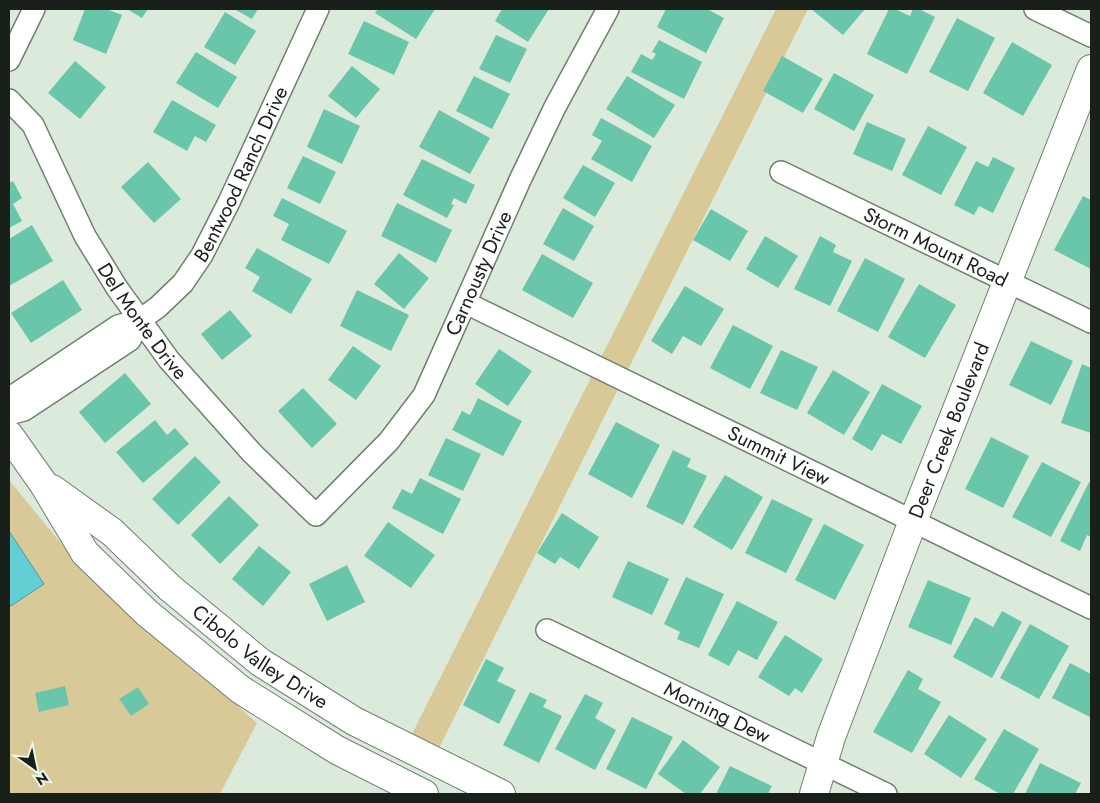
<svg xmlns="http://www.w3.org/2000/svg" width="1100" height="803" font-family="Jost,sans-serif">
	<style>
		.green { fill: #d9c999 }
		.water { fill: #63ced3; stroke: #4d9a9b }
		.building { fill: #69c6aa }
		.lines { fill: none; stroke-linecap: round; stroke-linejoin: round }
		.street-casing { stroke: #717f71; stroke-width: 24 }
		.secondary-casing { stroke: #717f71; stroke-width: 30 }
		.street { stroke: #fff; stroke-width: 21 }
		.secondary { stroke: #fff; stroke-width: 28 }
		.labels { text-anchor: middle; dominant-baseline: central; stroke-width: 4; stroke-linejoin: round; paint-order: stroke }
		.street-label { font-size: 20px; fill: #191f19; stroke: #e8f7e8 }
	</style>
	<rect width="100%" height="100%" fill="#dbeadb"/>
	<g class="green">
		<polygon points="776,9 808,9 439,748 412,734"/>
		<polygon points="9,480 82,569 257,723 220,794 9,794"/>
	</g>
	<polygon class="water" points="9,531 44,584 11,606 9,603"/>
	<g class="building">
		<polygon points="85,9 106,9 122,15 106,54 73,40"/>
		<polygon points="127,9 148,9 142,18"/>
		<polygon points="234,9 258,9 252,19"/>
		<polygon points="378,9 435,9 416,39 375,13"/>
		<polygon points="502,9 549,9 528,42 495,21"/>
		<polygon points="666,9 707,9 724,18 706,53 657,27"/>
		<polygon points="811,9 865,9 843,35"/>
		<polygon points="889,9 895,9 910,16 913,9 919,9 935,17 907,74 867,54"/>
		<polygon points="225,12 256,31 235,65 204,47"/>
		<polygon points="957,18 995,38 968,91 929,72"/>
		<polygon points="364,21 409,42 394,75 348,54"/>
		<polygon points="496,35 527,49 510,83 479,69"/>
		<polygon points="659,40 702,62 684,99 631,72 641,54 652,60 656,54 652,52"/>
		<polygon points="1012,42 1052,65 1023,116 983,93"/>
		<polygon points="196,52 237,77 218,108 176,83"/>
		<polygon points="782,56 823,79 803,113 763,91"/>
		<polygon points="75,61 106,87 80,119 48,93"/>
		<polygon points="352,66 380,89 356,118 328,96"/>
		<polygon points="834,73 874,95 854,131 814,109"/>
		<polygon points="474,76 510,94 492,129 456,111"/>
		<polygon points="627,76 675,105 654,138 606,109"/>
		<polygon points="172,100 216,125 206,142 195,136 187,151 153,132"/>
		<polygon points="324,109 360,126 342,164 307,147"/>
		<polygon points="439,110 490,138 470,174 419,147"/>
		<polygon points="601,118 652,146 632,182 591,159 602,141 592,135"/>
		<polygon points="867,122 906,139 892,171 853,154"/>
		<polygon points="928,126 967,147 941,195 902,175"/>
		<polygon points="303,156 336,172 320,204 287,188"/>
		<polygon points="993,157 1015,168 993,213 979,206 974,215 954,205 976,161 988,167"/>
		<polygon points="422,159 475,185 466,204 454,198 451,204 454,205 447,218 403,195"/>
		<polygon points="148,162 181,199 154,223 121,187"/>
		<polygon points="583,165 615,183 595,217 563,198"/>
		<polygon points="13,181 22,198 13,204 22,221 9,228 9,183"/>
		<polygon points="1083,196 1091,200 1091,269 1054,250"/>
		<polygon points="282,198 347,231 329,264 281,240 289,224 273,216"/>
		<polygon points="397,203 452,230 436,263 381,236"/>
		<polygon points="563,208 594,226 574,261 543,244"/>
		<polygon points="711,209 748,231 730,261 693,240"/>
		<polygon points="32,225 53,261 9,286 9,239"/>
		<polygon points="765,236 798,256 778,288 746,269"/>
		<polygon points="820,236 836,245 833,252 852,261 830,306 794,289"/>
		<polygon points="257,248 312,279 291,314 252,291 260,277 245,268"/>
		<polygon points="399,253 429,278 404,309 374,284"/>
		<polygon points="542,254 593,283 573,318 522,290"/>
		<polygon points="865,258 905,279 878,332 837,311"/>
		<polygon points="63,280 82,310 31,343 11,313"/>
		<polygon points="919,284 956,305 925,358 888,337"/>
		<polygon points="685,286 724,309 701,346 683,336 672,354 651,341"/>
		<polygon points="357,290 409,315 391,351 340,326"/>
		<polygon points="230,310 252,336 222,360 201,334"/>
		<polygon points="733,325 773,346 750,389 710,368"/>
		<polygon points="1031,341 1073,361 1051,405 1009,385"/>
		<polygon points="353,346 381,366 356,400 328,380"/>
		<polygon points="499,349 532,371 508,406 475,384"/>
		<polygon points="781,350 818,367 797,410 760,393"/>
		<polygon points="1082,364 1091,368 1091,433 1061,423"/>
		<polygon points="833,370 870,392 844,435 807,413"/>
		<polygon points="125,373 151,404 105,443 79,412"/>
		<polygon points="882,384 922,406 901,444 882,434 872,451 852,439"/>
		<polygon points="303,388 337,424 312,448 278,411"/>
		<polygon points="478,398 522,421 503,456 452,430 462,411 470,415"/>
		<polygon points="155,420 167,435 175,428 189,444 143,483 116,452"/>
		<polygon points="616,422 660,445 632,498 588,474"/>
		<polygon points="991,437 1029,456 1003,508 965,489"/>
		<polygon points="446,438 481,454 463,491 428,475"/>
		<polygon points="673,450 691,459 687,467 707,476 683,525 646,507"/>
		<polygon points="195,456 221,482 178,525 152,499"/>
		<polygon points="1042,462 1081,482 1051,537 1012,517"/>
		<polygon points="725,475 763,497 732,550 693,527"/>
		<polygon points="420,478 461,499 443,534 392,508 402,489 412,494"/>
		<polygon points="1089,482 1091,484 1091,537 1087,535 1080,551 1060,541"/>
		<polygon points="229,496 259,525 220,564 191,535"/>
		<polygon points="772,499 813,519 786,573 745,553"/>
		<polygon points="562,513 599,537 579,569 560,557 555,564 537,553"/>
		<polygon points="388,522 435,555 411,588 364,556"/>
		<polygon points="824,524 864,545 835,600 795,580"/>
		<polygon points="259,546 291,572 263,606 232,579"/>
		<polygon points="628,561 669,579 652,615 612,597"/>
		<polygon points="347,565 365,602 327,621 309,584"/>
		<polygon points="686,577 724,594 699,648 677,639 680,632 664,624"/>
		<polygon points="928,580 971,598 951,645 908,627"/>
		<polygon points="737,601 778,622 757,660 738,650 729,666 708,655"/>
		<polygon points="1002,611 1022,622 992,678 953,657 975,617 993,627"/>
		<polygon points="1030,624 1069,646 1039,699 1000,678"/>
		<polygon points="785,635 823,659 802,693 795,688 789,696 758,677"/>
		<polygon points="486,659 504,668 497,681 516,690 499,724 463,705"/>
		<polygon points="1070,663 1091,674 1090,717 1052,698"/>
		<polygon points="908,670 923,679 918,689 941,702 912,753 873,732"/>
		<polygon points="65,686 69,705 39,712 35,693"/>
		<polygon points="138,687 149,704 131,716 119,699"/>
		<polygon points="530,692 547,700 543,707 562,716 539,763 503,745"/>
		<polygon points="585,694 603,703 595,718 616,730 595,770 555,749"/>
		<polygon points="949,715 987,739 961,778 924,754"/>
		<polygon points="632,717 673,737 646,789 606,769"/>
		<polygon points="1004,729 1039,749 1013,794 1000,794 974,779"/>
		<polygon points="683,740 720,767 700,794 686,794 658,774"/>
		<polygon points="1040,763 1081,783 1075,794 1025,794"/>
		<polygon points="730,766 772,786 768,794 716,794"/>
	</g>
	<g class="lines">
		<defs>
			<g id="street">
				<polyline points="1035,9 1091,36"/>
				<polyline points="9,60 34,9"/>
				<path id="s1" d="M9,100L33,125L85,236L117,288L169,360L252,453L316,515L389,441L424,395L520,180L555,107L608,9"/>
				<path id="s2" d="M781,172L1091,322"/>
				<path id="s3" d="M466,303L1091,608"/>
				<path id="s4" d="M9,401L13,396L118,326L140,320L158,307L183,283L202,255L229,202L318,9"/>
				<polyline points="9,414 24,410 130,340 140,320"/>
				<path id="s5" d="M547,630L886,794"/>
			</g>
			<g id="secondary">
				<polyline points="9,435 43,483 85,553 147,613 241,690 337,750 424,794"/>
				<path id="s6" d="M52,489L112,532L170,588L260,662L354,721L501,794"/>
				<path id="s7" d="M814,794L831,737L913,521L1091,69"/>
			</g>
		</defs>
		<use href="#street" class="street-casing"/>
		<use href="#secondary" class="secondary-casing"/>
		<use href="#street" class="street"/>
		<use href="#secondary" class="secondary"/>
	</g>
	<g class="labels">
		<g class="street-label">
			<text stroke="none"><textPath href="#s4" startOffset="336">Bentwood Ranch Drive</textPath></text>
			<text stroke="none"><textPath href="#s2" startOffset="172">Storm Mount Road</textPath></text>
			<text stroke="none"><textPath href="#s1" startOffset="816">Carnousty Drive</textPath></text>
			<text stroke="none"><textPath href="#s1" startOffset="260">Del Monte Drive</textPath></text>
			<text stroke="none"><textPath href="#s7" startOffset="388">Deer Creek Boulevard</textPath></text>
			<text stroke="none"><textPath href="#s3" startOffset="348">Summit View</textPath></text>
			<text stroke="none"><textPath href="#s6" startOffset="268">Cibolo Valley Drive</textPath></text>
			<text stroke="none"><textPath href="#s5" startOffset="189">Morning Dew</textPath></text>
		</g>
	</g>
	<rect width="1100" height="803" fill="none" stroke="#191f19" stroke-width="20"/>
	<g transform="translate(35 768) rotate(147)" stroke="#e8f7e8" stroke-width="4" paint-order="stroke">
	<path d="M0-4L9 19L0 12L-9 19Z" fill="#191f19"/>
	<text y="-8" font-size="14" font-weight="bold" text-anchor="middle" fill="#191f19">N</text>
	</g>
</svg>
